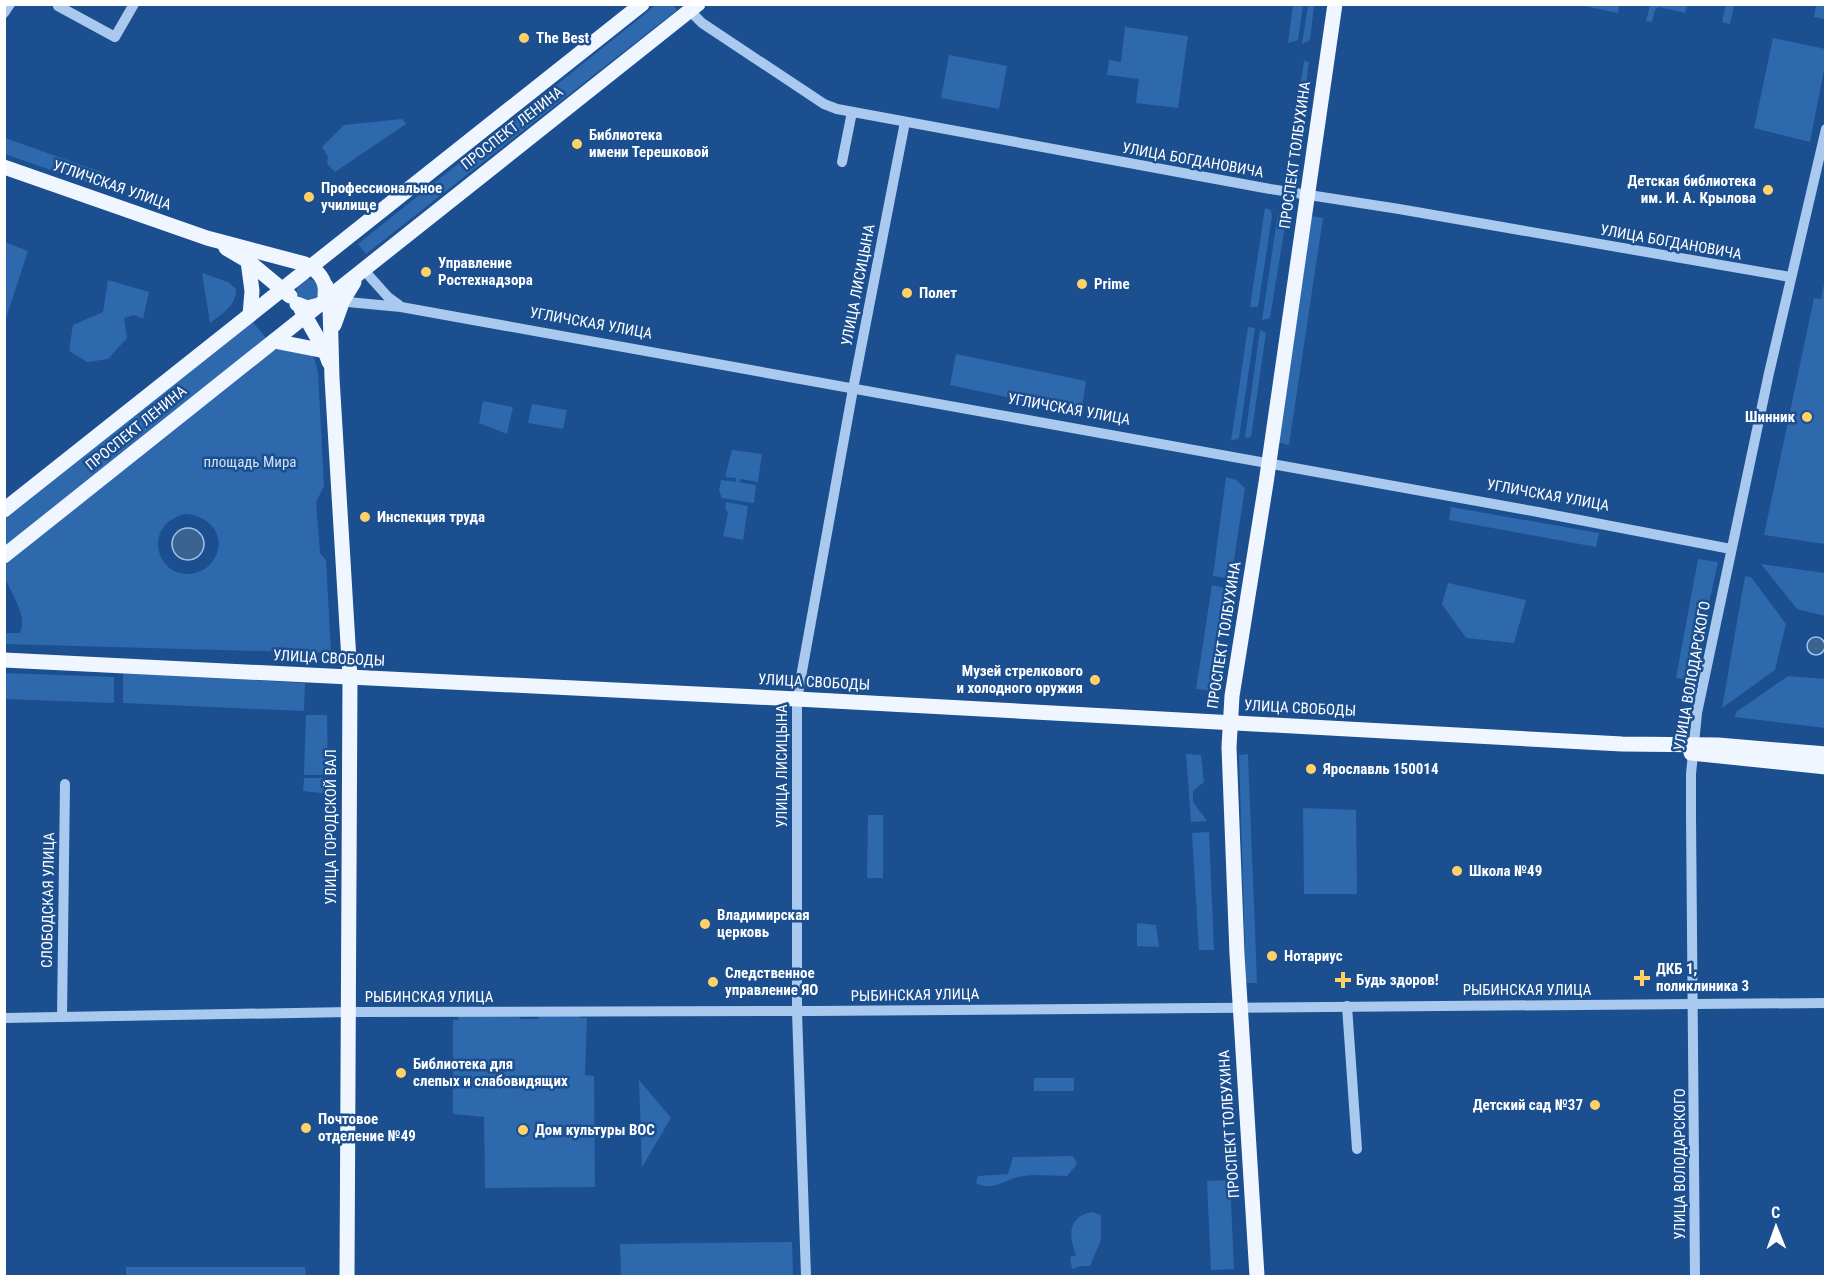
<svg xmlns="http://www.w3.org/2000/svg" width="1830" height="1281" font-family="'Roboto Condensed',sans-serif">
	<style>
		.green { fill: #2e69ad; fill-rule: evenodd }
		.water { fill: #3c6290; stroke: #9cc4f0; stroke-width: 1.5 }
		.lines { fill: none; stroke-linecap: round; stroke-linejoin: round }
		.minor { stroke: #a9c9ee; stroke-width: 10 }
		.major { stroke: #f0f6ff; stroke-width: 15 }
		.poi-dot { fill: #ffd166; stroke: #1b4f8f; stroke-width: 2 }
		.labels { text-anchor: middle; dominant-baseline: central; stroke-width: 5; stroke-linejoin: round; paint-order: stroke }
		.poi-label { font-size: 15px; font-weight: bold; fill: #fff; stroke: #1b4f8f; text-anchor: start }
		.street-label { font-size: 15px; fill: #fff; stroke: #1b4f8f }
		.park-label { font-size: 15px; fill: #cfe3fa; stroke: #1b4f8f }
	</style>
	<rect width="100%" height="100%" fill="#1b4f8f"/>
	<g class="green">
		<polygon points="656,5 673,5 677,10 366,254 358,244"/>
		<polygon points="1293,5 1303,5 1298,40 1288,43"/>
		<polygon points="1308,5 1314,5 1310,40 1302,44"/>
		<polygon points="1580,5 1619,4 1619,5 1618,13"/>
		<polygon points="1650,5 1650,4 1687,5 1685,13 1659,7 1655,10 1652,22 1646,21"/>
		<polygon points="1726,5 1736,5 1734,6 1730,24 1722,22"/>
		<polygon points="1816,5 1825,5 1825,19 1814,17"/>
		<polygon points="1125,27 1188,36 1178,108 1136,103 1139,79 1107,75 1109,60 1121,62"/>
		<polygon points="1773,38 1825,49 1825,65 1810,142 1754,128"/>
		<polygon points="949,55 1007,66 999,109 941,98"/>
		<polygon points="1304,61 1309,62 1298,141 1292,140"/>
		<polygon points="402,119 406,124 335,172 327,164 328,157 322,147 344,125"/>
		<polygon points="5,138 104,173 99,187 5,154"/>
		<polygon points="1265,208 1271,210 1272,216 1258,307 1250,307"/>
		<polygon points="1278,213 1285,226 1270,318 1262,320"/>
		<polygon points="1312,216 1323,218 1289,445 1278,442"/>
		<polygon points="5,242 28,251 5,321 4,242"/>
		<path d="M202,273L228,282L236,289C237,305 222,314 210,323Z"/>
		<circle cx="308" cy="290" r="11"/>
		<polygon points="1825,279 1825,544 1764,535 1814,298 1821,299"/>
		<polygon points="108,280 149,292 143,319 134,315 124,318 127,338 108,359 87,362 69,351 73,325 103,312"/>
		<polygon points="252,321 266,338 5,547 5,519"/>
		<polygon points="1248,327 1255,328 1239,438 1231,441"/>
		<polygon points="1260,330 1266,333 1251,437 1245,438"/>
		<path d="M283,347L313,355L318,372L324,486L316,502L320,553L326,560L331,653L5,644L4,633H20C28,616 12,595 6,580C4,575 5,570 5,565L272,351ZM185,514C209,515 228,536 214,559C210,566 203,571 195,573C157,582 140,525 185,514Z"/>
		<polygon points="956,354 1086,381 1081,413 950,385"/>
		<polygon points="483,401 513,407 507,434 479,423"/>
		<polygon points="532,404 567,410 563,429 528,423"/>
		<polygon points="732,450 762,454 758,482 740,479 739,482 756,485 754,503 722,498 719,491 721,480 736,482 736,478 725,477"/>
		<polygon points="1226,477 1236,480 1245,488 1231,579 1213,576"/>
		<polygon points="726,502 748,506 743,540 723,536 728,513 725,508"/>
		<polygon points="1451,507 1599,533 1596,547 1449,520"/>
		<polygon points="1698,559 1718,562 1692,680 1676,678"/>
		<polygon points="1761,564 1825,573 1825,616 1797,609"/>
		<polygon points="1745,576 1751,577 1786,624 1775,670 1722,708"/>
		<polygon points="1448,583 1526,600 1514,643 1466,638 1442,604"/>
		<polygon points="1212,585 1229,589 1213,691 1196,689"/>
		<polygon points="5,673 114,677 114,703 5,699"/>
		<polygon points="123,673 305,683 304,711 123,703"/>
		<polygon points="1788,676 1825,679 1825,728 1735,717 1736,712"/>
		<polygon points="306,715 327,715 328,775 304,775"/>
		<polygon points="1186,754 1201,755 1204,782 1193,791 1193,802 1207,821 1191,822"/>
		<polygon points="1248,754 1257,983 1246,983 1239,755"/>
		<polygon points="304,778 325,778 329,794 303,791"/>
		<polygon points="1303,808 1356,810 1357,894 1304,894"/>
		<polygon points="868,815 883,815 883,878 867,878"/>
		<polygon points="1209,832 1214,950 1199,950 1192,833"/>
		<polygon points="1137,923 1156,925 1159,947 1137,946"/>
		<polygon points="538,1015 581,1015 580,1018 587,1018 585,1075 594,1076 595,1187 485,1188 484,1117 453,1114 453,1020 459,1020 457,1016 520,1017 520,1019 538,1019"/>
		<rect x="1034" y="1078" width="40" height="13"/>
		<polygon points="639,1080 671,1118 642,1167"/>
		<path d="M1073,1156L1077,1164L1067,1176C1053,1176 1037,1174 1023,1176C1004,1179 995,1192 976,1183L978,1176L1008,1174L1013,1157Z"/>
		<polygon points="1230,1180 1234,1269 1211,1270 1207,1181"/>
		<path d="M1092,1212L1101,1215V1240L1090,1266H1081L1072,1269L1070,1257L1076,1255C1069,1235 1067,1217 1092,1212Z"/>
		<polygon points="792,1242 793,1276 621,1276 620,1244"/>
		<polygon points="126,1267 305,1267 306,1276 126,1276"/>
	</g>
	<g class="water">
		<circle cx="188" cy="544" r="16"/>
		<circle cx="1816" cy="646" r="9"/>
	</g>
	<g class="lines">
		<g class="minor">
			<polyline points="58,6 115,37 134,4"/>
			<polyline points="690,11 702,23 824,104 837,109 1270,189 1399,209 1790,277"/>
			<polyline points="4,13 10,4"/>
			<polyline points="842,162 852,112"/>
			<polyline points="363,269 388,297 399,305"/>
			<polyline points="337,301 401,307 1538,512 1731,549"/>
			<polyline points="1347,1006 1357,1149"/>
			<polyline points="62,1017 65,784"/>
			<polyline points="4,1018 349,1012 813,1011 1826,1003"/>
			<polyline points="806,1276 797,1012 797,699 853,389 905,122"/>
			<polyline points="1695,1276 1691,816 1691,774 1697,713 1769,373 1826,129"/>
		</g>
		<g class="major">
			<path d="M4,167L207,238L305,264C318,270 327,281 325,295"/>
			<polyline points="226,248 248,261 290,296"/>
			<polyline points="248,261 252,291 250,315"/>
			<polyline points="326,286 330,306 332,378 350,677 347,1276"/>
			<polyline points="297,304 307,308 319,305 698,4"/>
			<polyline points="301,309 325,351 329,362"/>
			<polyline points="334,325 343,300 354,282"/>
			<polyline points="274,341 325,351"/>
			<polyline points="4,510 642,4"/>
			<polyline points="4,556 319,305"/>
			<polyline points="4,660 797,699 1622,744 1718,745 1826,754"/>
			<polyline points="1691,753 1826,767"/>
			<polyline points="1257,1276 1237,954 1229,747 1232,696 1266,483 1335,4"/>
		</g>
	</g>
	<g class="poi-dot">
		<circle cx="524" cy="38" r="6"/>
		<circle cx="577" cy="144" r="6"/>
		<circle cx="1768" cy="190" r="6"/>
		<circle cx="309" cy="197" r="6"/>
		<circle cx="426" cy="272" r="6"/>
		<circle cx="1082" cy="284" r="6"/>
		<circle cx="907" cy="293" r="6"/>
		<circle cx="1807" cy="417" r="6"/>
		<circle cx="365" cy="517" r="6"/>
		<circle cx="1095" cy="680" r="6"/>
		<circle cx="1311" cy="769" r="6"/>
		<circle cx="1457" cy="871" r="6"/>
		<circle cx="705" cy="924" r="6"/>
		<circle cx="1272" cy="956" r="6"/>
		<path d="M1639 969h6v6h6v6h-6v6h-6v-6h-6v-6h6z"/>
		<path d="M1340 971h6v6h6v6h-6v6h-6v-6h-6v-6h6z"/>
		<circle cx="713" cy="982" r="6"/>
		<circle cx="401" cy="1073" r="6"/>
		<circle cx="1595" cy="1105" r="6"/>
		<circle cx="306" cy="1128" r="6"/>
		<circle cx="523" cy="1130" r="6"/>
	</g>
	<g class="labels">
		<g class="poi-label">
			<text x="536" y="38">The Best</text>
			<text x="589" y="135">Библиотека<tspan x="589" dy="17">имени Терешковой</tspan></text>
			<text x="1756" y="181" text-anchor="end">Детская библиотека<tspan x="1756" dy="17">им. И. А. Крылова</tspan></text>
			<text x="321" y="188">Профессиональное<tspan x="321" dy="17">училище</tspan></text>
			<text x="438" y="263">Управление<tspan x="438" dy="17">Ростехнадзора</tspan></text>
			<text x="1094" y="284">Prime</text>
			<text x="919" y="293">Полет</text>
			<text x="1795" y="417" text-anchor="end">Шинник</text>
			<text x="377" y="517">Инспекция труда</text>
			<text x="1083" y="671" text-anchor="end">Музей стрелкового<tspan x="1083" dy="17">и холодного оружия</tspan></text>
			<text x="1323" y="769">Ярославль 150014</text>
			<text x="1469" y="871">Школа №49</text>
			<text x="717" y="915">Владимирская<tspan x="717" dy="17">церковь</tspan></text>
			<text x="1284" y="956">Нотариус</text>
			<text x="1656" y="969">ДКБ 1,<tspan x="1656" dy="17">поликлиника 3</tspan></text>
			<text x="725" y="973">Следственное<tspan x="725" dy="17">управление ЯО</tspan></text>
			<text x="1356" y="980">Будь здоров!</text>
			<text x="413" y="1064">Библиотека для<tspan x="413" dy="17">слепых и слабовидящих</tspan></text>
			<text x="1583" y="1105" text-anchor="end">Детский сад №37</text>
			<text x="318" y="1119">Почтовое<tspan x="318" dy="17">отделение №49</tspan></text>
			<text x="535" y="1130">Дом культуры ВОС</text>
		</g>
		<g class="street-label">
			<text transform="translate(512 128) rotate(-38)">ПРОСПЕКТ ЛЕНИНА</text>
			<text transform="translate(1295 155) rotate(-82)">ПРОСПЕКТ ТОЛБУХИНА</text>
			<text transform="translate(1193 160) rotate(10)">УЛИЦА БОГДАНОВИЧА</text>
			<text transform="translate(112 185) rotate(19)">УГЛИЧСКАЯ УЛИЦА</text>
			<text transform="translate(1671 242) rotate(10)">УЛИЦА БОГДАНОВИЧА</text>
			<text transform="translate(858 285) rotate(-79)">УЛИЦА ЛИСИЦЫНА</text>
			<text transform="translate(591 323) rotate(10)">УГЛИЧСКАЯ УЛИЦА</text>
			<text transform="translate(1069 409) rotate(10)">УГЛИЧСКАЯ УЛИЦА</text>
			<text transform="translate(136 428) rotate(-39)">ПРОСПЕКТ ЛЕНИНА</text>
			<text transform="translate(1548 495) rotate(10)">УГЛИЧСКАЯ УЛИЦА</text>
			<text transform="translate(1224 635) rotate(-81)">ПРОСПЕКТ ТОЛБУХИНА</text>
			<text transform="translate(329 658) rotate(3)">УЛИЦА СВОБОДЫ</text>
			<text transform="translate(1692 676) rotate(-80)">УЛИЦА ВОЛОДАРСКОГО</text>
			<text transform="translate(814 682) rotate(3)">УЛИЦА СВОБОДЫ</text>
			<text transform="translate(1300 708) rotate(3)">УЛИЦА СВОБОДЫ</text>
			<text transform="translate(782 766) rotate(-90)">УЛИЦА ЛИСИЦЫНА</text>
			<text transform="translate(331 827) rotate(-90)">УЛИЦА ГОРОДСКОЙ ВАЛ</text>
			<text transform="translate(48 900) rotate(-89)">СЛОБОДСКАЯ УЛИЦА</text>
			<text x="1527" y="990">РЫБИНСКАЯ УЛИЦА</text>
			<text transform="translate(915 995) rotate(-1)">РЫБИНСКАЯ УЛИЦА</text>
			<text x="429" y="997">РЫБИНСКАЯ УЛИЦА</text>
			<text transform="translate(1229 1124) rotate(-94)">ПРОСПЕКТ ТОЛБУХИНА</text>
			<text transform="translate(1680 1164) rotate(-90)">УЛИЦА ВОЛОДАРСКОГО</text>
		</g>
		<g class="park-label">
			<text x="250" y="462">площадь Мира</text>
		</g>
	</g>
	<rect width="1830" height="1281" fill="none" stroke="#ffffff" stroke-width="12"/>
	<g transform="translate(1776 1227) rotate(359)" stroke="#1b4f8f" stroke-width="4.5" paint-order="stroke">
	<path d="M0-4.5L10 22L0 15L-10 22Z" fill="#ffffff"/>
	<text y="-9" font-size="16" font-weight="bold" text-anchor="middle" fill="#ffffff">С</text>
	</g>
</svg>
